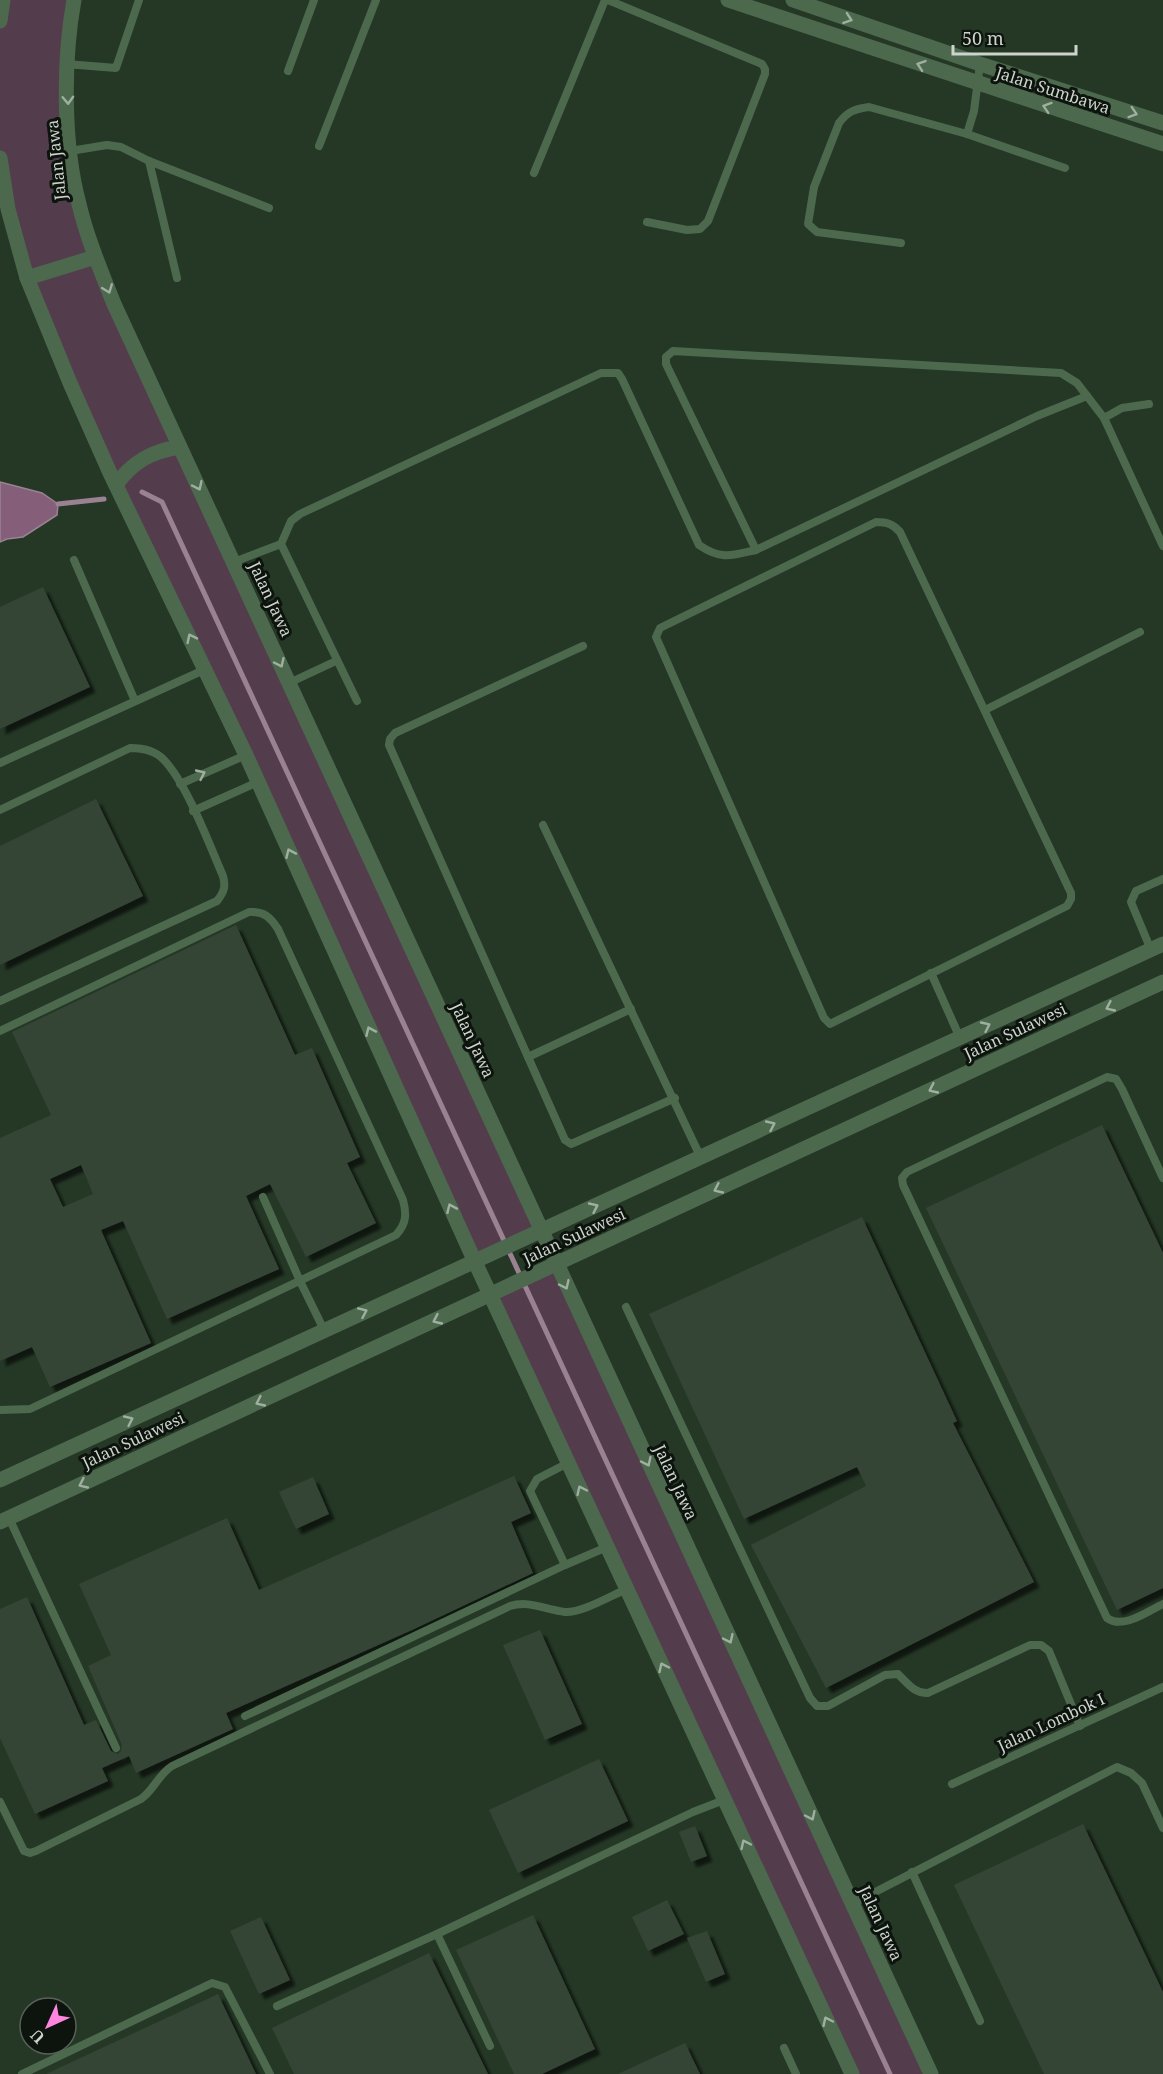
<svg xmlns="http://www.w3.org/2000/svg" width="1163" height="2074" font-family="'Noto Serif',serif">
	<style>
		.built { fill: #253826; fill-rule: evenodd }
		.green { fill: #533d4c }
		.water { fill: #855f7a; stroke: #9a8293; stroke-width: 1.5 }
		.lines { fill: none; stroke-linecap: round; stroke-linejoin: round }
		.stream { stroke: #9a8293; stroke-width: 5 }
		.building { fill: #354436; fill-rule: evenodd; filter: url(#shadow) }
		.service { stroke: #4c694e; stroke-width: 8 }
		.minor { stroke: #4c694e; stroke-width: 15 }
		.tertiary { stroke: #4c694e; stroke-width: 15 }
		.oneway { stroke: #9fafa0 }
		.labels { text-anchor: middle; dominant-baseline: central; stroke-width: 6; stroke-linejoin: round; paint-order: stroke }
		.street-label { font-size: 16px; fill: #ccd4cc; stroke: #0d130d }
	</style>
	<defs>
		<filter id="shadow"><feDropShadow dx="5.5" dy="5.5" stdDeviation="1.5" flood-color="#0009"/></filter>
	</defs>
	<rect width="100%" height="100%" fill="#1f2c20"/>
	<path class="built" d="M0,0H1163V2074H0ZM30,2008H66V2044H30Z"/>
	<g class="green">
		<polygon points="4,0 74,0 70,151 95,257 541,1232 475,1262 27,278 0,158 0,22"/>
		<polygon points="556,1264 931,2074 852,2074 490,1295"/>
	</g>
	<polygon class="water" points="0,482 42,493 58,504 57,515 23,537 7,539 0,542"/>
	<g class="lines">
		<g class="stream">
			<polyline points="142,492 162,502 890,2074"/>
			<polyline points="58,504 104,499"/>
		</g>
	</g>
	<g class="building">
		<polygon points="43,587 90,687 0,729 0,607"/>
		<polygon points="96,799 143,896 0,965 0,846"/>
		<path d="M236,925L295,1055L312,1048L360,1157L347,1163L376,1223L306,1257L270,1184L246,1196L279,1269L167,1319L123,1221L101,1230L151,1343L50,1387L32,1347L0,1361V1138L51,1115L12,1032ZM81,1165L93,1194L63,1207L50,1179Z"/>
		<polygon points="1102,1125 1163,1253 1163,1588 1117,1610 926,1208"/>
		<polygon points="862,1217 957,1421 953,1423 1034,1582 826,1688 751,1545 866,1486 857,1467 744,1519 649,1314"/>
		<polygon points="514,1476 531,1513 511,1522 533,1573 412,1630 226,1713 233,1729 136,1773 129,1756 102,1768 108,1781 35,1814 0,1738 0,1609 27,1597 84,1725 96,1720 111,1751 118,1754 121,1751 122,1745 88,1666 111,1655 79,1584 227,1518 259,1590"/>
		<polygon points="313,1477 329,1514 296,1529 279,1492"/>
		<polygon points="540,1630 582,1724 545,1740 503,1645"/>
		<polygon points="599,1759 628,1821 518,1873 489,1810"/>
		<polygon points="1083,1824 1163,1992 1163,2074 1044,2074 954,1885"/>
		<polygon points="695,1826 707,1856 691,1862 679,1832"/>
		<polygon points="667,1900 684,1934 648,1951 632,1917"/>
		<polygon points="533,1915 595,2049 542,2074 514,2074 456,1950"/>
		<polygon points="261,1917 290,1980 259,1994 230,1931"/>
		<polygon points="707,1931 725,1974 706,1982 687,1938"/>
		<polygon points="429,1953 488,2074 294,2074 272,2028"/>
		<polygon points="218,1994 256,2074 46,2074"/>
		<polygon points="685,2043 700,2074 618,2074"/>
	</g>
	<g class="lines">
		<g class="service">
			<polyline points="608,0 762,64 765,69 765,74 708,221 700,229 687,230 647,222"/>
			<polyline points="66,64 116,68 139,0"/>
			<polyline points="288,71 314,0"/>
			<polyline points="967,134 1065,168"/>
			<polyline points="319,146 376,0"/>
			<polyline points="70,151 107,145 121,147 149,161 269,208"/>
			<polyline points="149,161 177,278"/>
			<polyline points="534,173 605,0"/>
			<path d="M901,243L817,232L808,224L814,187L839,123C848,111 855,109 869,107L967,134L974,111L980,64"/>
			<polyline points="1149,404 1122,408 1104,418 1163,546"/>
			<path d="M876,522C887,522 893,524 900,532L1071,893V899L1067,906L830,1024L824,1018L656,637L660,628Z"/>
			<polyline points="756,550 666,364 666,357 673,351 1061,373 1077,383 1104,418"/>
			<polyline points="74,560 135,701"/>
			<polyline points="234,562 281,544"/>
			<polyline points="583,646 395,733 390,739 389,745 565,1140 571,1144 578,1141 675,1098"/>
			<polyline points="289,683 336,661"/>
			<path d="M357,701L281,544L291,521L300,514L601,373H618L622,379L699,545C721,560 731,556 756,550L1037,416L1087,396"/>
			<polyline points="985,710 1140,632"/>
			<polyline points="0,763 206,669"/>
			<polyline points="180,784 246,755"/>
			<path d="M0,810L130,748C141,748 155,750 164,760C187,784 209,844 223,876C226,887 224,892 217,901L0,1001"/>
			<polyline points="193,811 258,782"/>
			<polyline points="543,825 701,1158"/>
			<polyline points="1151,950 1131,902 1136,891 1163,879"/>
			<polyline points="931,973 960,1038"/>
			<path d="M0,1031L249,912C264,911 270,917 278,929L403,1200C407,1215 406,1224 396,1235L30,1409L0,1410"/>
			<polyline points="528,1057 631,1009"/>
			<path d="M1163,1178L1122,1089L1116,1079L1107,1077L907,1172L902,1178L903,1185L1107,1618C1123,1630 1148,1611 1163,1604"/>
			<polyline points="263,1197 300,1281 324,1330"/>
			<path d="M626,1307L810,1698L817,1706H828L885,1675L898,1674C908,1684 914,1693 928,1693L1030,1645H1041L1049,1651L1080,1726"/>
			<polyline points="9,1518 116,1748"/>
			<polyline points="565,1565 607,1547"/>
			<polyline points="245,1716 565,1565 530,1491 537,1479 568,1463"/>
			<polyline points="952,1784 1163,1687"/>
			<path d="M0,1802L24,1851L30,1853L36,1851L141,1799C154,1790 158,1775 172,1766L510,1606C530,1600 545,1610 565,1612C582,1613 610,1596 627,1589"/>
			<polyline points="912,1872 980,2021"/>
			<polyline points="852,1904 1117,1767 1131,1773 1142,1783 1163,1828"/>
			<polyline points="437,1934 490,2046"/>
			<polyline points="277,2006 437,1934 693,1812 724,1800"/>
			<polyline points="784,2048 796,2074"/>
			<polyline points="22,2074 212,1983 225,1987 270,2074"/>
		</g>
		<g class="minor">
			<polyline points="728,0 1163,144"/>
			<polyline points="793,0 980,64 1163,123"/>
			<polyline points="0,1480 1163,944"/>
			<polyline points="0,1522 1163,982"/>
		</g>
		<g class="tertiary">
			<path d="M74,0C63,61 63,145 79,204C87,238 101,271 114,304L931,2074"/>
			<polyline points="0,21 3,0"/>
			<polyline points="0,158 8,209 27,278 70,383 110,473 246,755 475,1262 852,2074"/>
			<polyline points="27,278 95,257"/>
			<path d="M116,485C132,462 152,451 180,447"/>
		</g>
	</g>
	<defs><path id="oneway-chevron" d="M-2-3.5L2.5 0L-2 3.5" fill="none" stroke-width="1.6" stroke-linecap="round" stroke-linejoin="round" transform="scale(1.5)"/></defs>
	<g class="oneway">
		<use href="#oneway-chevron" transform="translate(848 19) rotate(19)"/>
		<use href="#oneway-chevron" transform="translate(921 65) rotate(-161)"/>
		<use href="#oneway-chevron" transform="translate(68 100) rotate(88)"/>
		<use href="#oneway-chevron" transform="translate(1047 107) rotate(-162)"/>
		<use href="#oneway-chevron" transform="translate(1133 113) rotate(18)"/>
		<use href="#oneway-chevron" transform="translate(108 289) rotate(69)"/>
		<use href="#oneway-chevron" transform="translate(198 486) rotate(65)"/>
		<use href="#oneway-chevron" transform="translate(191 638) rotate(-116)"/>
		<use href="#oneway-chevron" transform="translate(280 663) rotate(65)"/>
		<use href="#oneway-chevron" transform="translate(201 774) rotate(-25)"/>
		<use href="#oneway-chevron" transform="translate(290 853) rotate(-114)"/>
		<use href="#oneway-chevron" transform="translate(1110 1007) rotate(155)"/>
		<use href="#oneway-chevron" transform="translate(986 1026) rotate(-25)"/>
		<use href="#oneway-chevron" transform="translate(370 1031) rotate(-114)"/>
		<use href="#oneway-chevron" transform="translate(933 1089) rotate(155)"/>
		<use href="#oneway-chevron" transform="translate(771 1125) rotate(-25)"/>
		<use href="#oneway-chevron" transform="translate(718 1189) rotate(155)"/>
		<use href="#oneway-chevron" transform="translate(594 1207) rotate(-25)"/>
		<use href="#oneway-chevron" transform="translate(451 1208) rotate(-114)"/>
		<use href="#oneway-chevron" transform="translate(565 1285) rotate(65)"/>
		<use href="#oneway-chevron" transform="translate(363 1312) rotate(-24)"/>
		<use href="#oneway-chevron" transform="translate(437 1320) rotate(155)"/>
		<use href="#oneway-chevron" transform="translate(260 1402) rotate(155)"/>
		<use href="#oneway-chevron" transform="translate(129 1420) rotate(-25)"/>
		<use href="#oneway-chevron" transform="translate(647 1462) rotate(65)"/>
		<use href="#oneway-chevron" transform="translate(83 1484) rotate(155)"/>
		<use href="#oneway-chevron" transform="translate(581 1490) rotate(-115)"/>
		<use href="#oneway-chevron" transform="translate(729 1639) rotate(65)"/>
		<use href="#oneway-chevron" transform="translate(663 1667) rotate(-115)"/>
		<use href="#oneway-chevron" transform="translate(811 1816) rotate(65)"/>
		<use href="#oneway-chevron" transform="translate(745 1844) rotate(-115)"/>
		<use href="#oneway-chevron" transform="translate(827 2021) rotate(-115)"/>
	</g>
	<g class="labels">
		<g class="street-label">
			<text transform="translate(1053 90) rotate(18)">Jalan Sumbawa</text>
			<text transform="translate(56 160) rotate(-96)">Jalan Jawa</text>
			<text transform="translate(271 599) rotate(65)">Jalan Jawa</text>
			<text transform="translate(1015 1031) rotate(-25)">Jalan Sulawesi</text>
			<text transform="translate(473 1040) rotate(65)">Jalan Jawa</text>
			<text transform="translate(574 1236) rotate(-25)">Jalan Sulawesi</text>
			<text transform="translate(133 1440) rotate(-25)">Jalan Sulawesi</text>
			<text transform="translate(676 1482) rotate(65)">Jalan Jawa</text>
			<text transform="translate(1051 1722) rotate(-25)">Jalan Lombok I</text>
			<text transform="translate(881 1923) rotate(65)">Jalan Jawa</text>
		</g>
	</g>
	<g transform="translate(48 2026) rotate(225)"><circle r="28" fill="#0d130d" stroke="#596059" stroke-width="1.5"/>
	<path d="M0-4.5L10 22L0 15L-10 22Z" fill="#ff85df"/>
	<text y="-9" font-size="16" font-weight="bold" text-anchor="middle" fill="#ccd4cc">U</text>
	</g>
	<path d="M953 45v9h123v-9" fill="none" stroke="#ccd4cc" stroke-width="3"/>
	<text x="962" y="45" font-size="18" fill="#ccd4cc" stroke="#0d130d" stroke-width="4.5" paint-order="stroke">50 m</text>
</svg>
